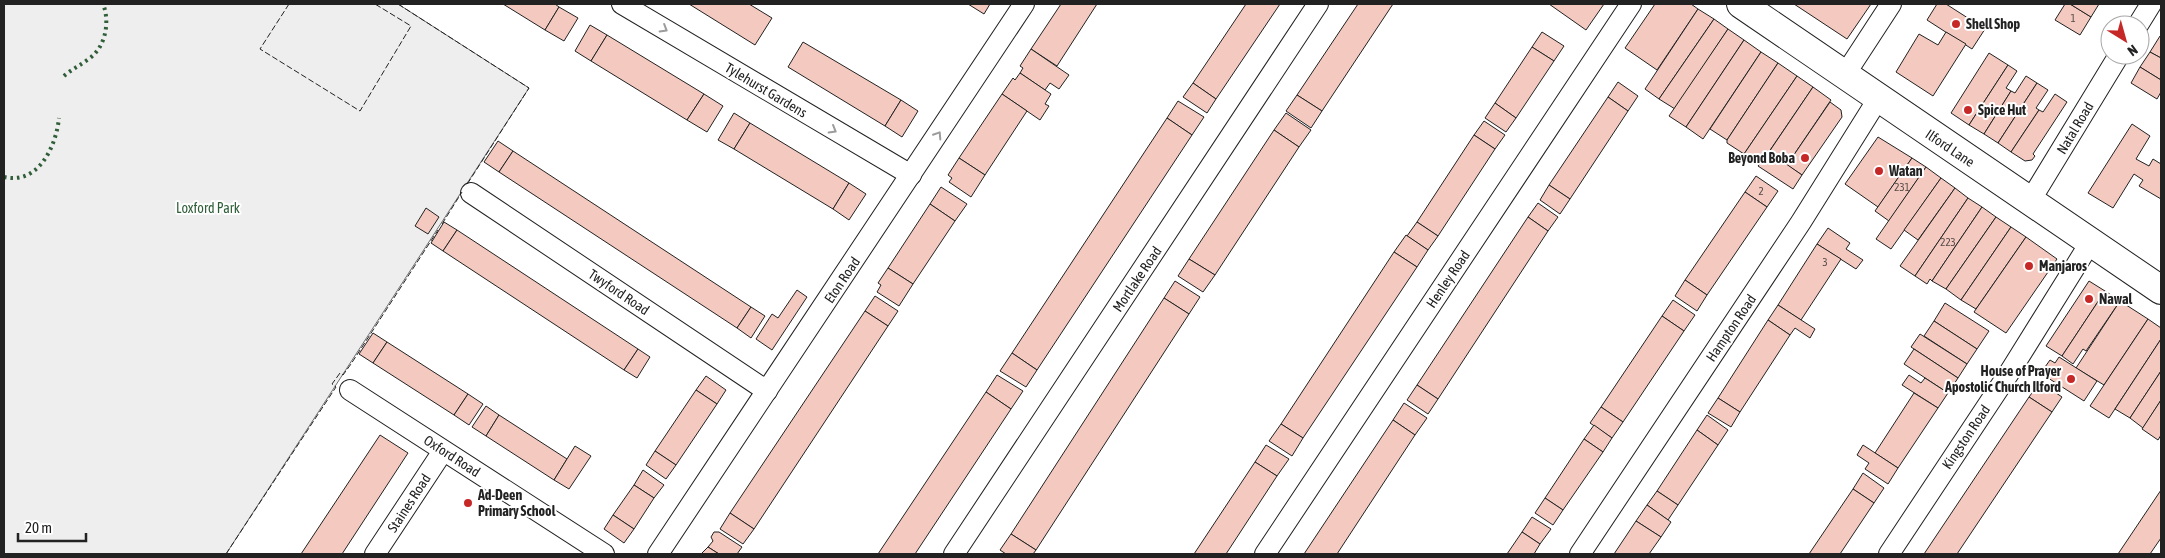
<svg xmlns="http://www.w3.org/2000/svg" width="2165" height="558" font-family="'Asap Condensed',sans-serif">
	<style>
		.green { fill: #eee; stroke: #6f6f6f }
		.building { fill: #f3c9c0; stroke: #222 }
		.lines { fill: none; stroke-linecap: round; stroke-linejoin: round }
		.minor-casing { stroke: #222; stroke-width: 22 }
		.primary-casing { stroke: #222; stroke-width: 30 }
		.minor { stroke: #fff; stroke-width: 20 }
		.primary { stroke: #fff; stroke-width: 28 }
		.hedge { stroke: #2f5e38; stroke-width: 4; stroke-dasharray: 2.5 4; stroke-linecap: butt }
		.fence { stroke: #222; stroke-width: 1; stroke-dasharray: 6 2.5; stroke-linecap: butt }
		.oneway { stroke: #9c9c9c }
		.poi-dot { fill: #c62828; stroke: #fff; stroke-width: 2 }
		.labels { text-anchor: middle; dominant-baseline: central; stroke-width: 4; stroke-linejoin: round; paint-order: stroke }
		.number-label { font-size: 11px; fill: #564c4a }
		.poi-label { font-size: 14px; font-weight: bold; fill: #222; stroke: #fff; text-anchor: start }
		.street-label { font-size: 14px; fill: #222; stroke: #fff }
		.park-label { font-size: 14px; fill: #2f5e38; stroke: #fff }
	</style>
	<rect width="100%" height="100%" fill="#fff"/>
	<polygon class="green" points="4,4 398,4 529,88 226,554 4,554"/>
	<g class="building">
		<polygon points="503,4 555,4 559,7 545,30"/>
		<polygon points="689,4 749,4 772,18 755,45"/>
		<polygon points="968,4 990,4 984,14"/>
		<polygon points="1061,4 1097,4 1057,66 1031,49"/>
		<polygon points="1246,4 1280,4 1216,99 1193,83"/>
		<polygon points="1358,4 1393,4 1322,111 1297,95"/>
		<polygon points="1549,4 1604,4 1586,30"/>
		<polygon points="1655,4 1691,4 1698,9 1657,70 1625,48"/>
		<polygon points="1794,4 1871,4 1847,39"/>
		<polygon points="1937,4 1946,4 1985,29 1972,49 1927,20"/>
		<polygon points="2065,4 2070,4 2091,17 2080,35 2055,20"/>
		<polygon points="2070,4 2099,4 2091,17"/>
		<polygon points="559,7 578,18 564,41 545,30"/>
		<polygon points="1698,9 1714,19 1659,99 1645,89"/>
		<polygon points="1714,19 1728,29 1675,109 1659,99"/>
		<polygon points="590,25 607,35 591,61 575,51"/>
		<polygon points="1728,29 1744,40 1686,127 1669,116"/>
		<polygon points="1542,32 1564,46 1554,61 1532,47"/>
		<polygon points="1946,32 1966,44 1933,96 1896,72 1919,34 1938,45"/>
		<polygon points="607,35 704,94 687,120 591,61"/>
		<polygon points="2160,36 2161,37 2161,58 2150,52"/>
		<polygon points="1744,40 1761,52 1703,139 1686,127"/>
		<polygon points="803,42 901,100 885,126 788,67"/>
		<polygon points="1532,47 1554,61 1516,118 1495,103"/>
		<polygon points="1031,49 1069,75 1059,89 1050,83 1045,90 1020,73 1023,68 1020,66"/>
		<polygon points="1761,52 1778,63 1727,140 1710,129"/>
		<polygon points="2150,52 2161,58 2161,80 2140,67"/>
		<polygon points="1989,53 2008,65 1969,125 1951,113"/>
		<polygon points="1778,63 1797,76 1744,154 1727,143 1727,140"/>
		<polygon points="2008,65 2017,71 2006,88 2011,91 1984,134 1969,125"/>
		<polygon points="2140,67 2161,80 2161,92 2157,99 2131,83"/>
		<polygon points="1020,73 1051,94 1045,104 1049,106 1040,120 1002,94 1013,78 1015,80"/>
		<polygon points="1797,76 1813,87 1760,165 1744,154"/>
		<polygon points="2026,76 2037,83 1998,143 1984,134 2011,91 2015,93"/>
		<polygon points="1618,82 1638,96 1628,111 1608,97"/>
		<polygon points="1193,83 1216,99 1207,113 1183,97"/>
		<polygon points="2037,83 2048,90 2036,108 2039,110 2011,152 1998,143"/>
		<polygon points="1813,87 1831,100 1787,165 1769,152"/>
		<polygon points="704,94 723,106 707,132 687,120"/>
		<polygon points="1002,94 1027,111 985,175 959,158"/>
		<polygon points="2055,94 2067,102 2033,154 2035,156 2032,160 2025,161 2011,152 2039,110 2043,112"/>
		<polygon points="1297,95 1322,111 1311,128 1286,111"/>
		<polygon points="1608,97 1628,111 1570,199 1549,185"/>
		<polygon points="901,100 918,111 902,137 885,126"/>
		<polygon points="1178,101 1204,117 1192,135 1167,118"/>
		<polygon points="1830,102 1841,110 1842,117 1802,175 1787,165"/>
		<polygon points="1495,103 1516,118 1506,132 1485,118"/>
		<polygon points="734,113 750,123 734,149 718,140"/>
		<polygon points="1286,113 1311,130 1299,147 1274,130"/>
		<polygon points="1167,118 1192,135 1037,370 1012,353"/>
		<polygon points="1484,121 1505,135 1495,149 1474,135"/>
		<polygon points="750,123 849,183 833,209 734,149"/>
		<polygon points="2132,124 2150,136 2136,159 2149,166 2153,159 2161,164 2161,199 2139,186 2143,180 2134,174 2113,208 2088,193"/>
		<polygon points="1274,130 1299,147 1215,275 1189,259"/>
		<polygon points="1474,135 1495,149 1438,236 1417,222"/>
		<polygon points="1878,137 1912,158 1878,207 1845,184"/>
		<polygon points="498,141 513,151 499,172 484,162"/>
		<polygon points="513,151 751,307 737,328 499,172"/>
		<polygon points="1769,152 1802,175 1793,189 1758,166"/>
		<polygon points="959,158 985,175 971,197 949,182 952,178 948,175"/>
		<polygon points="1912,158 1926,167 1889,221 1875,211"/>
		<polygon points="1926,167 1941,178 1891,249 1876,239"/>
		<polygon points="1756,176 1778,191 1767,207 1745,192"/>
		<polygon points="1941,178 1955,188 1918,240 1904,230"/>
		<polygon points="849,183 866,194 849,220 833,209"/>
		<polygon points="1549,185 1570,199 1560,214 1540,200"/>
		<polygon points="941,187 967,204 955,221 930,204"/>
		<polygon points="1955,188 1968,198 1915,276 1900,266"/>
		<polygon points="1745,192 1767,207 1707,295 1685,280"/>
		<polygon points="1968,198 1982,207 1932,281 1930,279 1927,284 1915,276"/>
		<polygon points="1538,203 1558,217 1548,231 1528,217"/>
		<polygon points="930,204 955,221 913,284 888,268"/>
		<polygon points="1982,207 1996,217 1946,289 1932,281"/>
		<polygon points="426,208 439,217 428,234 415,226"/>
		<polygon points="1528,217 1548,231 1438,399 1417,385"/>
		<polygon points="1996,217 2011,227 1961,300 1946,289"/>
		<polygon points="444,222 457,230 443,251 431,243"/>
		<polygon points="1417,222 1438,236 1428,250 1407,236"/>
		<polygon points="2011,227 2026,237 1976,309 1961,300"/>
		<polygon points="1828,228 1850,243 1846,249 1863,260 1856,269 1817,244"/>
		<polygon points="457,230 638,349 624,370 443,251"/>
		<polygon points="1406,235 1428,250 1417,267 1394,252"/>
		<polygon points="2026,237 2057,259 2006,333 1974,312"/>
		<polygon points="1817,244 1841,259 1801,320 1778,305"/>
		<polygon points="1394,252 1417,267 1303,438 1281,424"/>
		<polygon points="1189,259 1215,275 1203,292 1178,276"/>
		<polygon points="888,268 913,284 899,306 877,292 881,285 878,283"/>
		<polygon points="1685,280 1707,295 1697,311 1675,296"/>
		<polygon points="1175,281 1200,297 1189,314 1164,298"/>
		<polygon points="2089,281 2105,291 2062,356 2046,346"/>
		<polygon points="797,290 807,297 772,350 756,339 772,314 778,318"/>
		<polygon points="2105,291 2120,301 2086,351 2083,349 2073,364 2062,356"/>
		<polygon points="875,296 898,311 888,326 865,311"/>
		<polygon points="1164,298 1189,314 1036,550 1011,534"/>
		<polygon points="1673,300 1695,315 1684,331 1662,316"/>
		<polygon points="2120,301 2148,319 2104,385 2076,368"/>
		<polygon points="1945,303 1989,331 1977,349 1934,321"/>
		<polygon points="1778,305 1815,329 1810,338 1795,328 1790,335 1768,320"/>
		<polygon points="751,307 765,316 751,338 737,328"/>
		<polygon points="865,311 888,326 754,529 730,513"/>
		<polygon points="1662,316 1684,331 1623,422 1601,407"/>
		<polygon points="2148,319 2161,328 2161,339 2109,418 2090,406"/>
		<polygon points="1768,320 1790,335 1740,412 1718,398"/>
		<polygon points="1934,321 1977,349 1967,364 1924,336"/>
		<polygon points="373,333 387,342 373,363 359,354"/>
		<polygon points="1920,334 1967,364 1958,378 1911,347"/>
		<polygon points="2161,339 2161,371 2130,418 2115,409"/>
		<polygon points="387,342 468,394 454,415 373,363"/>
		<polygon points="638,349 650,357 637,378 624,370"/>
		<polygon points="1914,349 1958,378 1948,393 1904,364"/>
		<polygon points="1012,353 1037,370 1026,387 1000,371"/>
		<polygon points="2059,357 2097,381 2084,401 2045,376 2049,369 2045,367 2050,360 2055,363"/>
		<polygon points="2161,371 2161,400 2143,428 2130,418"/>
		<polygon points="997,375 1023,391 1011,409 986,392"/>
		<polygon points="1909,375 1921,383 1925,378 1948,393 1938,408 1902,385"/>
		<polygon points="706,376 726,390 717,404 696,390"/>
		<polygon points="2040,382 2062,397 2052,412 2029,397"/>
		<polygon points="1417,385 1438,399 1428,414 1407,400"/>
		<polygon points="696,390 717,404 676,465 655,451"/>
		<polygon points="986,392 1011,409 915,554 878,554"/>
		<polygon points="1914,393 1938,408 1898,468 1875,453"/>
		<polygon points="468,394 483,404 469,425 454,415"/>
		<polygon points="2029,397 2052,412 1957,554 1924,554"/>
		<polygon points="1718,398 1740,412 1731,427 1708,413"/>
		<polygon points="2161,400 2161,435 2158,440 2142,429"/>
		<polygon points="1404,403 1427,418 1415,435 1393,420"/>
		<polygon points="486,406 499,415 486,436 472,427"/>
		<polygon points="1601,407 1623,422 1612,438 1590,423"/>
		<polygon points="499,415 567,459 554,480 486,436"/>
		<polygon points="1707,415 1728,430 1718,445 1697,430"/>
		<polygon points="1393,420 1415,435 1337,554 1304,554"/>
		<polygon points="1281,424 1303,438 1292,456 1269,441"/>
		<polygon points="1594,425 1612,438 1603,452 1584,439"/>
		<polygon points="1697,430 1718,445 1678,505 1657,491"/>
		<polygon points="380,435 408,453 342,554 301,554"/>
		<polygon points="1584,439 1603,452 1563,510 1545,498"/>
		<polygon points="1266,445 1289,459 1277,476 1255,462"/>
		<polygon points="1863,445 1898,468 1888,484 1865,469 1869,463 1857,455"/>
		<polygon points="575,446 591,456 569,489 554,480"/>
		<polygon points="655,451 676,465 666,479 646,465"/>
		<polygon points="1255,462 1277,476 1226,554 1194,554"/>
		<polygon points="643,470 664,485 654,498 634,485"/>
		<polygon points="1863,473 1884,488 1874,503 1853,489"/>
		<polygon points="634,485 654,498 634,529 613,515"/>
		<polygon points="1853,489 1874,503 1840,554 1809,554"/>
		<polygon points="2161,490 2161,538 2150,554 2118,554"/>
		<polygon points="1657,491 1678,505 1668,520 1647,505"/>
		<polygon points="1545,498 1563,510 1553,525 1535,513"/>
		<polygon points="1647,505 1671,522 1661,537 1636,521"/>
		<polygon points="730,513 754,529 743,544 720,529"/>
		<polygon points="613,515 634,529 624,543 604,529"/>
		<polygon points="1532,517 1551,529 1540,544 1522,532"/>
		<polygon points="1636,521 1661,537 1649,554 1614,554"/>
		<polygon points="714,532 719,532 742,547 737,554 719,554 708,547 713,541 711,537"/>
		<polygon points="1522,532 1540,544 1534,554 1507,554"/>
		<polygon points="1011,534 1036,550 1033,554 1006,554 1000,550"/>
		<polygon points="708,547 719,554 701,554"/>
	</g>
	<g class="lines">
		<defs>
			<g id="minor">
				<polyline points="622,4 911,175"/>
				<polyline points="2138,25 2151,4"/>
				<polyline points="1844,76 1891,4"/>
				<polyline points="471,193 767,391"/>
				<polyline points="2030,201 2119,55"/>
				<polyline points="350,390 604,554"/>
				<polyline points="375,554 443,451"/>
				<polyline points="658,554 1024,4"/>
				<polyline points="954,554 1318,4"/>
				<polyline points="1265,554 1631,4"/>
				<polyline points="1580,554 1801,222 1878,99"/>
				<polyline points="1889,554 2009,373 2090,243"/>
			</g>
			<polyline id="primary" points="1741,4 2161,290"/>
		</defs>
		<use href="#minor" class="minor-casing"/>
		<use href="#primary" class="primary-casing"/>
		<use href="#minor" class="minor"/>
		<use href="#primary" class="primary"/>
		<g class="hedge">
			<path d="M64,76C72,69 81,65 90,58C106,46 110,21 103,4"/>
			<path d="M4,177C39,185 56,146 59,118"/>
		</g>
		<g class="fence">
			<polyline points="289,4 260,49 360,111 411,26 375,4"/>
			<polyline points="398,4 529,88 466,186"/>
			<polyline points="442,224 462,192"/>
			<polyline points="226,554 336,387 332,384 340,373 343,375 351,364 438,230"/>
		</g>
	</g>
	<defs><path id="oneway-chevron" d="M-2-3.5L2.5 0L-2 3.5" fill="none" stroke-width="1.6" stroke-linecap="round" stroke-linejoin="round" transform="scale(1.25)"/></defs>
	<g class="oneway">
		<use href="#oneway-chevron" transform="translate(664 29) rotate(31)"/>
		<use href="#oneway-chevron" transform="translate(833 130) rotate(30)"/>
		<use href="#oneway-chevron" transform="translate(938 135) rotate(-57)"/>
	</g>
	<g class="poi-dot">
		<circle cx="1956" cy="24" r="5"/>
		<circle cx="1968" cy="110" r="5"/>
		<circle cx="1805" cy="158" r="5"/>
		<circle cx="1879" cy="171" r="5"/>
		<circle cx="2029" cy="266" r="5"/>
		<circle cx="2089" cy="299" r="5"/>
		<circle cx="2071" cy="379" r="5"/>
		<circle cx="468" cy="503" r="5"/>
	</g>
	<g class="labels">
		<g class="number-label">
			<text x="2073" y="18">1</text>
			<text x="1902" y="187">231</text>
			<text x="1761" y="191">2</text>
			<text x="1948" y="242">223</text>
			<text x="1825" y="262">3</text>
		</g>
		<g class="poi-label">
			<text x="1966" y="24">Shell Shop</text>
			<text x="1978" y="110">Spice Hut</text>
			<text x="1795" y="158" text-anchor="end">Beyond Boba</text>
			<text x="1889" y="171">Watan</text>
			<text x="2039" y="266">Manjaros</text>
			<text x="2099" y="299">Nawal</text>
			<text x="2061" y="371" text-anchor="end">House of Prayer<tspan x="2061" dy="16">Apostolic Church Ilford</tspan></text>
			<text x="478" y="495">Ad-Deen<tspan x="478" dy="16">Primary School</tspan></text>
		</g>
		<g class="street-label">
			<text transform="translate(766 90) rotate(31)">Tylehurst Gardens</text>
			<text transform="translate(2075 128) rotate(-59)">Natal Road</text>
			<text transform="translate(1950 148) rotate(34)">Ilford Lane</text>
			<text transform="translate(1137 279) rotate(-56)">Mortlake Road</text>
			<text transform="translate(1448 279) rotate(-56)">Henley Road</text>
			<text transform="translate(842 280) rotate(-56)">Eton Road</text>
			<text transform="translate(619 292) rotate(34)">Twyford Road</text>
			<text transform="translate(1731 328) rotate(-56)">Hampton Road</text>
			<text transform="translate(1966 437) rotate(-56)">Kingston Road</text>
			<text transform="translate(452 456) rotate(33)">Oxford Road</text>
			<text transform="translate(409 503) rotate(-57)">Staines Road</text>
		</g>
		<g class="park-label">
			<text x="208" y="208">Loxford Park</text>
		</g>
	</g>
	<rect width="2165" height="558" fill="none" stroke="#222222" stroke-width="10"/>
	<g transform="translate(2125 40) rotate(143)"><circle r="24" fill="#ffffff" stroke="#a7a7a7"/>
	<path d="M0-4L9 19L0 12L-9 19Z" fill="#c62828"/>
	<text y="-8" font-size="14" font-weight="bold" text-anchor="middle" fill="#222222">N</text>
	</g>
	<path d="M18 533v8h68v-8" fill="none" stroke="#222222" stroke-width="2.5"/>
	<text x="25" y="533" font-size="15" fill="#222222" stroke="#ffffff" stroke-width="4" paint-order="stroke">20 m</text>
</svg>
